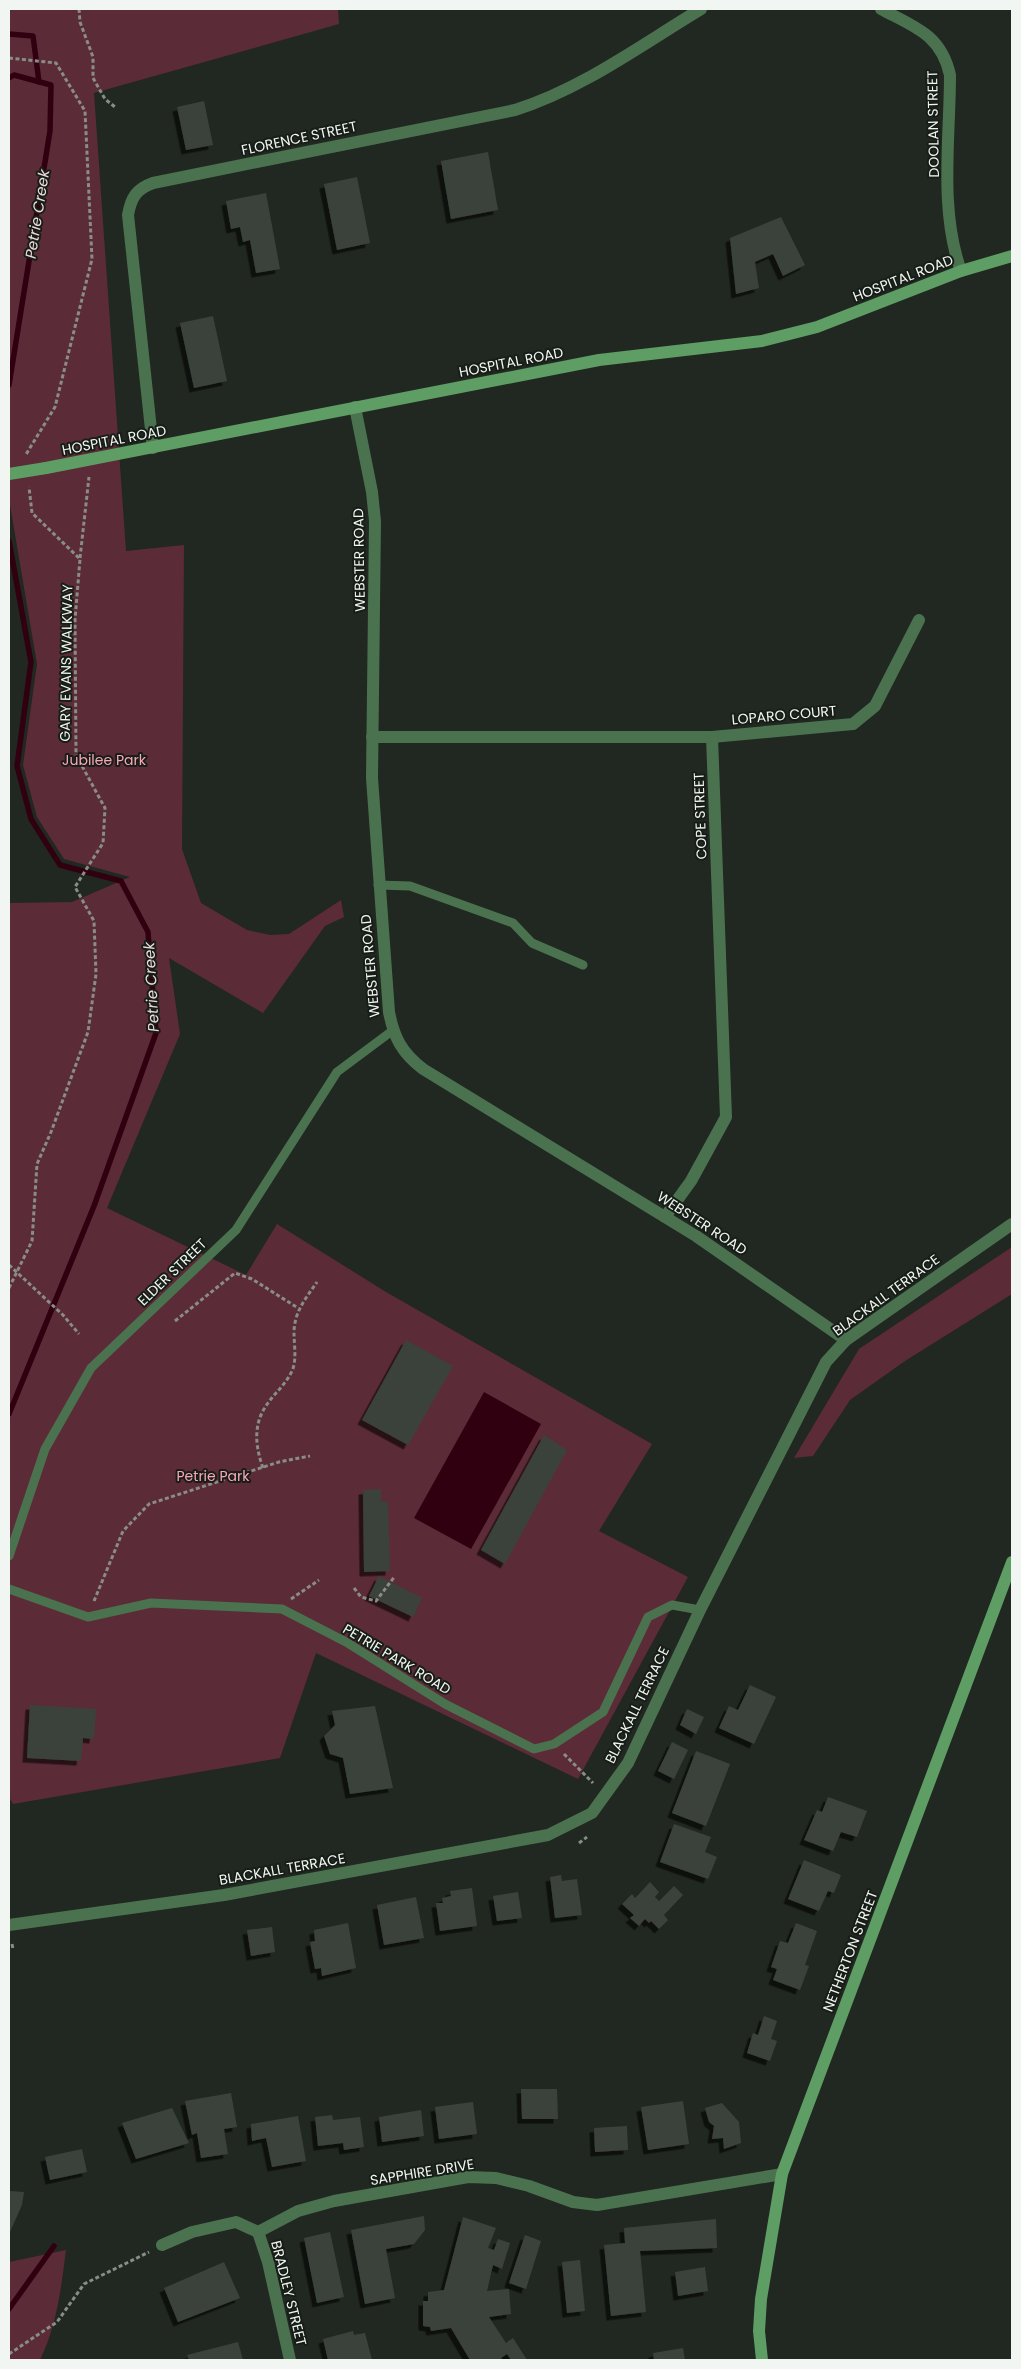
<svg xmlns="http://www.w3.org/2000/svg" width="1021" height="2369" font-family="Poppins,sans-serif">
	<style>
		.green { fill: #5c2b38 }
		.water { fill: #300011 }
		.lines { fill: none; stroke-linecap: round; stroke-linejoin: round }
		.stream { stroke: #300011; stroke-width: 5.5 }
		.building { fill: #3b423b; filter: url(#shadow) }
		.path { stroke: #888d88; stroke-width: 3; stroke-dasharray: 4 2.5; stroke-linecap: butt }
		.lane { stroke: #4b724e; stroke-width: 9 }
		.street { stroke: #4b724e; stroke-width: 12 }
		.secondary { stroke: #5e9d63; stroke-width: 12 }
		.secondary-bridge { stroke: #5e9d63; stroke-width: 12 }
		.labels { text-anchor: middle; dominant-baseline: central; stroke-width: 4; stroke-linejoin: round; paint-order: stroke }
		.street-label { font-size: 14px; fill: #f2f6f2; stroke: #171e17 }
		.park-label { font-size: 14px; fill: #fba6b9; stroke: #171e17 }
		.water-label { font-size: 15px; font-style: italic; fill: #f0dade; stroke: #171e17 }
	</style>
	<defs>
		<filter id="shadow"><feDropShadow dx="-4.5" dy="4.5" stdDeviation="0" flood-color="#0009"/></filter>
	</defs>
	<rect width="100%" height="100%" fill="#212721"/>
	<g class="green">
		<polygon points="9,9 338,9 339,24 94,93 126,551 184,545 182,849 201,903 247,930 270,935 289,934 341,900 344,917 325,926 263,1013 169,958 180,1034 107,1208 246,1275 277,1224 386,1292 652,1444 599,1531 688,1577 578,1779 316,1653 280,1758 13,1804 9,1797 9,903 72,902 130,877 64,859 37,817 23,765 37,664 9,499"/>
		<polygon points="1012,1247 1012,1294 905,1361 850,1400 813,1456 794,1458 859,1349"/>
		<path d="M66,2250C61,2289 57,2325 40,2360H9V2262Z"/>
	</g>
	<polygon class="water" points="484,1392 541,1424 471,1549 414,1518"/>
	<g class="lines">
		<g class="stream">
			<polyline points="9,34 33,36 39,82"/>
			<polyline points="9,78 14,75 51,85 50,131 9,385"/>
			<polyline points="9,541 31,662 17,766 31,819 60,865 121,881 148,932 156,1033 94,1206 9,1414"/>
			<polyline points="9,2309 54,2246"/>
		</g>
	</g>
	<g class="building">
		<polygon points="204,101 213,145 186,150 177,107"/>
		<polygon points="488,152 498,210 451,219 441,161"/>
		<polygon points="357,177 370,243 337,250 324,184"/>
		<polygon points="266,193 280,269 256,273 250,240 243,242 240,227 231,229 226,201"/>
		<polygon points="781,217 805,265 783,276 773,254 755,262 759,288 736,294 730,238"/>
		<polygon points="213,316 227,381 194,388 180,323"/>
		<polygon points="406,1340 453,1366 408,1445 362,1420"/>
		<polygon points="544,1435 567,1450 505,1564 481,1550"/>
		<polygon points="381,1489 381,1501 388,1502 390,1571 364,1572 363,1490"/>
		<polygon points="379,1576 422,1598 413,1617 369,1596"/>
		<polygon points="750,1685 776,1697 754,1744 719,1728 729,1706 738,1710"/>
		<polygon points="30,1705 96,1709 94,1739 83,1738 81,1761 27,1758"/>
		<polygon points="375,1706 393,1788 350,1794 343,1758 330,1754 324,1736 335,1725 332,1711"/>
		<polygon points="687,1709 704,1717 696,1734 680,1725"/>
		<polygon points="672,1742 688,1750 674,1779 658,1771"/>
		<polygon points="696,1751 730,1764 706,1826 672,1813"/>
		<polygon points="828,1797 867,1811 857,1837 841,1832 833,1851 804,1840 817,1810 822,1812"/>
		<polygon points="674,1824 711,1837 705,1852 717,1857 708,1879 660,1862"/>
		<polygon points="804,1860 841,1875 834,1893 828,1891 819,1911 788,1899"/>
		<polygon points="561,1875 562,1881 577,1879 582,1915 555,1918 550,1877"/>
		<polygon points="650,1882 659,1892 655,1897 659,1901 674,1886 683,1895 664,1915 668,1920 659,1929 651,1921 649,1923 645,1919 639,1926 630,1918 634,1915 622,1904 632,1894 635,1898"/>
		<polygon points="472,1888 477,1926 440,1931 436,1903 443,1903 442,1898 451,1896 450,1891"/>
		<polygon points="518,1892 522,1918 497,1921 493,1896"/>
		<polygon points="416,1897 424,1938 384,1945 377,1905"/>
		<polygon points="348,1923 356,1968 322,1976 321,1968 315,1969 310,1942 315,1941 314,1930"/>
		<polygon points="796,1923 817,1931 805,1965 809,1966 800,1990 773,1980 777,1969 771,1967 780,1941 788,1943"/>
		<polygon points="272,1927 275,1952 251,1956 247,1930"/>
		<polygon points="764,2016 777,2021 771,2039 777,2041 770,2061 747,2053 753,2033 758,2035"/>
		<polygon points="521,2089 557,2089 558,2119 522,2119"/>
		<polygon points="231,2093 237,2127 224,2129 228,2154 201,2158 197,2133 192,2135 185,2101"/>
		<polygon points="683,2101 689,2144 648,2150 641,2107"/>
		<polygon points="473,2102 477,2134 439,2139 435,2107"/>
		<polygon points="722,2103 739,2122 741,2143 724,2149 723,2138 712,2139 714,2126 709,2122 705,2108"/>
		<polygon points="172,2108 189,2143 136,2159 122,2123"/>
		<polygon points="421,2110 424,2136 382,2142 379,2117"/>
		<polygon points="332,2115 333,2120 360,2117 364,2147 344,2150 343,2143 318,2146 315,2117"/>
		<polygon points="298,2116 306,2161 272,2167 266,2138 252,2141 251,2124"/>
		<polygon points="627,2126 628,2150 595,2152 594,2128"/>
		<polygon points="82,2149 87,2172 50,2180 45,2157"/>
		<polygon points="9,2191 24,2192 22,2205 9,2234"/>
		<polygon points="424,2216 425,2230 414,2244 386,2249 395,2298 365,2304 351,2230"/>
		<polygon points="463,2217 496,2228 488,2248 494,2250 498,2239 510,2243 502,2269 493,2265 487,2291 509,2289 511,2314 489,2317 506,2343 513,2338 527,2360 511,2360 507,2354 501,2358 503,2360 470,2360 451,2328 431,2331 430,2327 423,2326 423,2301 428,2301 428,2292 444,2290"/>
		<polygon points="716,2219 717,2248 640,2251 646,2312 611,2316 604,2245 625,2243 624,2228"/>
		<polygon points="330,2232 344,2297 317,2303 304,2238"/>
		<polygon points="525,2235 541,2241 526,2289 509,2283"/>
		<polygon points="580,2260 585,2311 567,2313 562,2262"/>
		<polygon points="224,2262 240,2298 178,2322 164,2288"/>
		<polygon points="705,2267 708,2291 678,2296 675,2272"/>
		<polygon points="353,2331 354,2335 365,2333 372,2360 328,2360 323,2339"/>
		<polygon points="238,2342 243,2360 189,2360 187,2355"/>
		<polygon points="683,2348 685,2360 654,2360 653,2353"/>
	</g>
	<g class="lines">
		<g class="path">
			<polyline points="79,9 80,22 93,57 93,78 105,99 115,107"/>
			<polyline points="9,58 56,63 85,111 92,259 55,407 25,456"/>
			<polyline points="80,558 89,477"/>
			<polyline points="9,1265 63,1315 79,1334"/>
			<polyline points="9,1288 32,1241 37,1164 51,1132 88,1032 96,974 94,921 75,887 103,843 105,808 76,755 75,620 80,559 32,513 29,487"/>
			<polyline points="175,1321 235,1273 252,1279 298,1308"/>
			<path d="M263,1468C256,1448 253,1428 264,1409C272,1395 285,1386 292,1371C297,1360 294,1345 294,1333C294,1312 306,1298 317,1282"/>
			<polyline points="354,1588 361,1597 376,1601 395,1576"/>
			<polyline points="291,1599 319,1580"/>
			<polyline points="94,1601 123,1531 149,1504 279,1462 310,1456"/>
			<polyline points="564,1754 593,1783"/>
			<polyline points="579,1843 587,1837"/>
			<polyline points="12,1944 13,1949"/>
			<polyline points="9,2354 57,2322 84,2284 149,2252"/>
		</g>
		<g class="lane">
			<polyline points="378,885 410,886 513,923 532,943 583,965"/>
			<polyline points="9,1556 45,1449 91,1368 236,1230 337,1072 392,1031"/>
			<polyline points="9,1589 88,1617 151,1603 282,1609 346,1642 445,1704 534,1749 554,1744 603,1712 648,1617 672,1605 700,1610"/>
		</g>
		<g class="street">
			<path d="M881,9C914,27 941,34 950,75C950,139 939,210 961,271"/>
			<path d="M355,407L372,492L375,521L372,778L389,1012C394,1038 402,1053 423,1069L696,1236L846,1340"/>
			<path d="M153,448L128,215C131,198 136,189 153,183L515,110C582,89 641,45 701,9"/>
			<polyline points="372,737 712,737 853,724 875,706 919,620"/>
			<polyline points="665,1217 691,1181 726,1117 712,737"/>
			<polyline points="9,1925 224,1895 548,1835 592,1813 628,1763 700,1610 826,1362 846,1340 1012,1224"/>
			<polyline points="258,2232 268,2262 290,2360"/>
			<polyline points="162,2245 192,2232 236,2222 258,2232 298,2211 334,2201 468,2177 496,2178 529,2186 573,2202 597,2205 782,2174"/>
		</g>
		<g class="secondary">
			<polyline points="46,468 599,360 762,341 817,327 961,271 1012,256"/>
			<polyline points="762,2360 759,2331 761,2299 782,2174 1012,1562"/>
		</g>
		<polyline class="secondary-bridge" points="9,474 46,468"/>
	</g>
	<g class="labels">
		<g class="street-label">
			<text transform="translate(933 124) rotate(-91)">DOOLAN STREET</text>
			<text transform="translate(299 138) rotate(-12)">FLORENCE STREET</text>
			<text transform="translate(903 278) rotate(-21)">HOSPITAL ROAD</text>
			<text transform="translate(511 362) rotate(-11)">HOSPITAL ROAD</text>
			<text transform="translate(114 440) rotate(-11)">HOSPITAL ROAD</text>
			<text transform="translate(359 560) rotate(-91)">WEBSTER ROAD</text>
			<text transform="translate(66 663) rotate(-89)">GARY EVANS WALKWAY</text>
			<text transform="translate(784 715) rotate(-5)">LOPARO COURT</text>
			<text transform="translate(700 816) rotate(-92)">COPE STREET</text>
			<text transform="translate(370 966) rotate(-95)">WEBSTER ROAD</text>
			<text transform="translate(702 1223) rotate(33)">WEBSTER ROAD</text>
			<text transform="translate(172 1272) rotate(-44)">ELDER STREET</text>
			<text transform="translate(886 1295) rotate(-36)">BLACKALL TERRACE</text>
			<text transform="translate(397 1659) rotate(31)">PETRIE PARK ROAD</text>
			<text transform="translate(637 1705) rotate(-64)">BLACKALL TERRACE</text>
			<text transform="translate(282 1869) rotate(-10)">BLACKALL TERRACE</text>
			<text transform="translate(850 1951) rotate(-69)">NETHERTON STREET</text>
			<text transform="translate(422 2172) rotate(-9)">SAPPHIRE DRIVE</text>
			<text transform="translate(289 2293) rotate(76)">BRADLEY STREET</text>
		</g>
		<g class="park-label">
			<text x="104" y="760">Jubilee Park</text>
			<text x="213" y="1476">Petrie Park</text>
		</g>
		<g class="water-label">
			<text transform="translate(37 214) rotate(-81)">Petrie Creek</text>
			<text transform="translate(151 987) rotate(-93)">Petrie Creek</text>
		</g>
	</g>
	<rect width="1021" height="2369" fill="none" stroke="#f2f6f2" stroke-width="20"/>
</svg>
